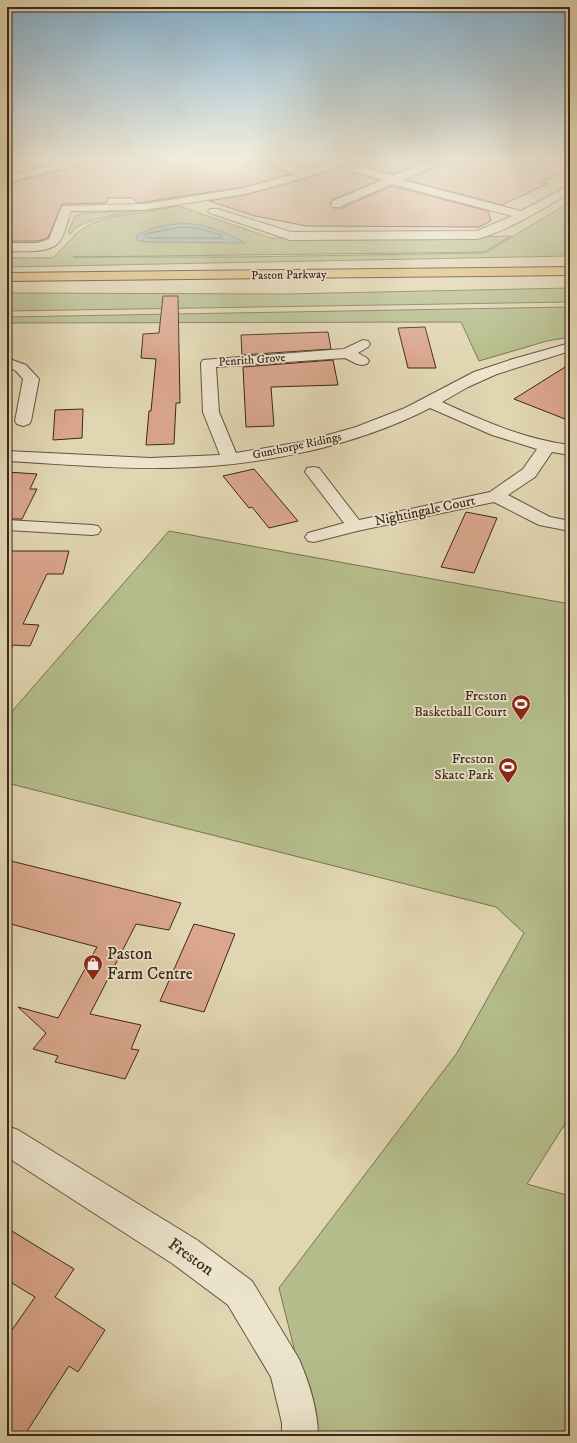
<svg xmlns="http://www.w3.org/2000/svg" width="577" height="1443" font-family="'IM FELL DW Pica',serif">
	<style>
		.green { fill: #b4bd8b; stroke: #787252 }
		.water { fill: #97b7b5; stroke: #737d77 }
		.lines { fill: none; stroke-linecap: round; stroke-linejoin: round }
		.shore { stroke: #6a6e68; stroke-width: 1 }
		.building { fill: #daa68d; stroke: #3d261a }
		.minor-casing { stroke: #665240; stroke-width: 2 }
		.highway-casing { stroke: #3d261a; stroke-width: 2 }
		.minor { fill: #ece4cd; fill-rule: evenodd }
		.highway { fill: #e0bb79; fill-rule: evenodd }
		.labels { text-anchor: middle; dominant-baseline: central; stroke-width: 3.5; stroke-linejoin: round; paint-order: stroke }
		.far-street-label { font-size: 12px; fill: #3d261a; stroke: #ece4cd }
		.street-label { font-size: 14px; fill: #3d261a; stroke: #ece4cd }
		.poi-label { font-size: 14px; fill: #3d261a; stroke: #ece4cd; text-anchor: end }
		.near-poi-label { font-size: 17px; fill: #3d261a; stroke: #ece4cd; text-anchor: start }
		.near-street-label { font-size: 17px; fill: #3d261a; stroke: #ece4cd }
	</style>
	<rect width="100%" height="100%" fill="#e1d6b2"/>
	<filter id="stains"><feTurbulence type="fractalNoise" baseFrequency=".005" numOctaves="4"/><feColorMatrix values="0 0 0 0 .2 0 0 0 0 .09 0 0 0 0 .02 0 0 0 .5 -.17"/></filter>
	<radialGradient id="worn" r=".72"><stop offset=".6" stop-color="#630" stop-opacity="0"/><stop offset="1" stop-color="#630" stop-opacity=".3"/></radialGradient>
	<g class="green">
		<polygon points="570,202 570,256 7,267 7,258 53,258 79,231 93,223 108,218 179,206 271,238 437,238 511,236 484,252 73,257 241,257 485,253"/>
		<path d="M142,210C127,213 77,219 71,234L68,232L75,216L83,213Z"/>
		<polygon points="570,288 570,302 7,311 7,293 284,294"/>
		<polygon points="570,307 570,337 547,341 479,361 461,322 7,323 7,317"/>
		<polygon points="169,531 570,604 570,1116 527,1184 570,1196 570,1436 316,1436 279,1288 457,1053 524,933 496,907 7,783 7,717"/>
	</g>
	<path class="water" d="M181,223C205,224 224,231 245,243L148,242L137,240L136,236L152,228Z"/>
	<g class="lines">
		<polygon class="shore" points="182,227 196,228 221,235 222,238 149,238 145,236 146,234"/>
	</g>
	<g class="building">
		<polygon points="17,159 73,159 35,168"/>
		<polygon points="96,159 262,159 263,162 291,174 244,187 144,202 138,203 132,198 108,198 106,203 62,204 48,238 38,241 7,241 7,184 94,162"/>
		<polygon points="281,159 338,159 307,168"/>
		<polygon points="358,159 431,159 393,174 352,164 356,162"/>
		<polygon points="448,159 570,159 570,169 542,182 547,184 502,205 407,180 447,162"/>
		<polygon points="349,165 348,169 350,171 379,180 332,200 330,205 333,208 341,208 392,186 488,211 491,221 479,227 307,226 255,216 209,201 245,195 311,177"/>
		<polygon points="163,296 178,296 180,403 176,403 174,444 146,445 149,411 151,411 156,359 141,358 143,334 159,333"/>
		<polygon points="425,327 436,368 408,368 398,328"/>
		<polygon points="328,332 331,349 242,355 241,335"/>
		<polygon points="333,360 338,385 271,387 274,426 246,427 243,367"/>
		<polygon points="570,364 570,421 514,399"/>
		<polygon points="83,409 82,438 53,440 55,410"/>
		<polygon points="254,469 298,521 269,528 252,507 249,508 223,476"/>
		<polygon points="7,472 37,474 30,489 37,489 22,519 7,519"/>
		<polygon points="466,512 497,518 474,573 441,567"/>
		<polygon points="7,551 69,551 63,574 47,574 23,624 39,625 30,646 13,645 7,658"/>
		<polygon points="7,860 181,903 169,930 136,924 90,1014 141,1025 131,1049 139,1050 125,1079 55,1062 58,1056 33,1049 46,1033 18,1007 58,1018 97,947 7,923"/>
		<polygon points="194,924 235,934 204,1012 160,1001"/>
		<polygon points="7,1228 74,1269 55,1297 105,1330 78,1372 69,1366 24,1436 7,1436 7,1337 35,1297 7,1280"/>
	</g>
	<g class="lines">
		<defs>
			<g id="minor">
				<polygon points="78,159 95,159 94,161 7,182 7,176"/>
				<path d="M263,159H277L307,170L342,159H357L356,161L311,176L245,194L144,210L71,211C68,219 64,238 58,243C48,254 20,251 7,251V243H38L49,239L62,206L144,204L244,188L296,174L264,161Z"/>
				<path d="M434,159H447L446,161L402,180L521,211L570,185V193C540,210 510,230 477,239L290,240L210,213L208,211L210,209H218L291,232L477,231L512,216L392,184L343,205L341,207H333L331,205L333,201L383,180L350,170L349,168L350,166L354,165L393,176Z"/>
				<path d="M363,340L368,341L370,344L368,347L358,353L367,358L369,361L367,364L362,365L357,364L345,358L216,367L219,412L236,453L307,441L356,427L405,408L474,372L513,359L570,343V351L497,374L468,387L442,402C483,421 524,439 570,445V455L552,452L535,477L508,495L550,517L570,521V531L539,525L494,502L357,531L314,542L308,541L305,537L308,533L344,523L305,472L307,468L313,467L319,468L359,520L490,492L523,469L537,449L492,435L430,408C352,448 254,467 168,468C114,469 61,464 7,461V451L150,458L220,455L203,412L201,363L203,360L344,349Z"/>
				<polygon points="7,358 26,365 39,379 31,421 29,424 23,426 17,424 15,421 23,379 16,371 7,366"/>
				<polygon points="7,520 92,525 98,526 101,530 98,534 92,535 7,530"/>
				<path d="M7,1126L18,1130L197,1240L252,1281L299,1359C309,1382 318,1411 318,1436H282V1423L271,1377L228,1305L173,1264L7,1157Z"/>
			</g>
			<polygon id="highway" points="570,267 570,275 7,281 7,273"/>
		</defs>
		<use href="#minor" class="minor-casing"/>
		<use href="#highway" class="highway-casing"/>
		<use href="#minor" class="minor"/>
		<use href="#highway" class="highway"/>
	</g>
	<linearGradient id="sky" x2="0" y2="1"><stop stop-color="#87b5d4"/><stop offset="0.44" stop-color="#f2eddc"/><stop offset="1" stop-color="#f2eddc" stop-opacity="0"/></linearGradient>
	<rect width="577" height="361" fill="url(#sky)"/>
	<defs>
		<symbol id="stadium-pin" viewBox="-11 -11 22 30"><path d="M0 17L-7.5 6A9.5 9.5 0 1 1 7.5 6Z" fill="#8f2418" stroke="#ece4cd"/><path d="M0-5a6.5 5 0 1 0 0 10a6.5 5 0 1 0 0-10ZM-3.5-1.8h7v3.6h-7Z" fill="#fff"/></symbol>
		<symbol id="shop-pin" viewBox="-11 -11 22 30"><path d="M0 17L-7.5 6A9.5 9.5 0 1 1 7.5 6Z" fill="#8f2418" stroke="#ece4cd"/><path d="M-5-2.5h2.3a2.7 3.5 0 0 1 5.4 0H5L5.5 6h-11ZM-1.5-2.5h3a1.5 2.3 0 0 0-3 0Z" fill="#fff"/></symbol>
	</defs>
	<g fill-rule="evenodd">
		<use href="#stadium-pin" x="510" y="693" width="22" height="30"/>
		<use href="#stadium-pin" x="497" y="756" width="22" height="30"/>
		<use href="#shop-pin" x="82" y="953" width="22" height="30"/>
	</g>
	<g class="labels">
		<g class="far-street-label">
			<text transform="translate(289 275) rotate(-1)">Paston Parkway</text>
			<text transform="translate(252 360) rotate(-4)">Penrith Grove</text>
			<text transform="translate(297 446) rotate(-12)">Gunthorpe Ridings</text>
		</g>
		<g class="street-label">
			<text transform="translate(425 511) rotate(-12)">Nightingale Court</text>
		</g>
		<g class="poi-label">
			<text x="507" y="696">Freston<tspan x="507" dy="16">Basketball Court</tspan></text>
			<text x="494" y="759">Freston<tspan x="494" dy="16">Skate Park</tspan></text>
		</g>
		<g class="near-poi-label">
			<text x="107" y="954">Paston<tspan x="107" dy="20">Farm Centre</tspan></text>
		</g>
		<g class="near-street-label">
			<text transform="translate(191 1257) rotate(35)">Freston</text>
		</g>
	</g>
	<rect width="577" height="1443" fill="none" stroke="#e1d6b2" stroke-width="24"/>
	<rect x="8" y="8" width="561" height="1427" fill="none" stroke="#3d261a" stroke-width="2"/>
	<rect x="12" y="12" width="553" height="1419" fill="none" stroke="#3d261a"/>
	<rect width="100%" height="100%" filter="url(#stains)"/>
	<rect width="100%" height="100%" fill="url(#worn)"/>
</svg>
